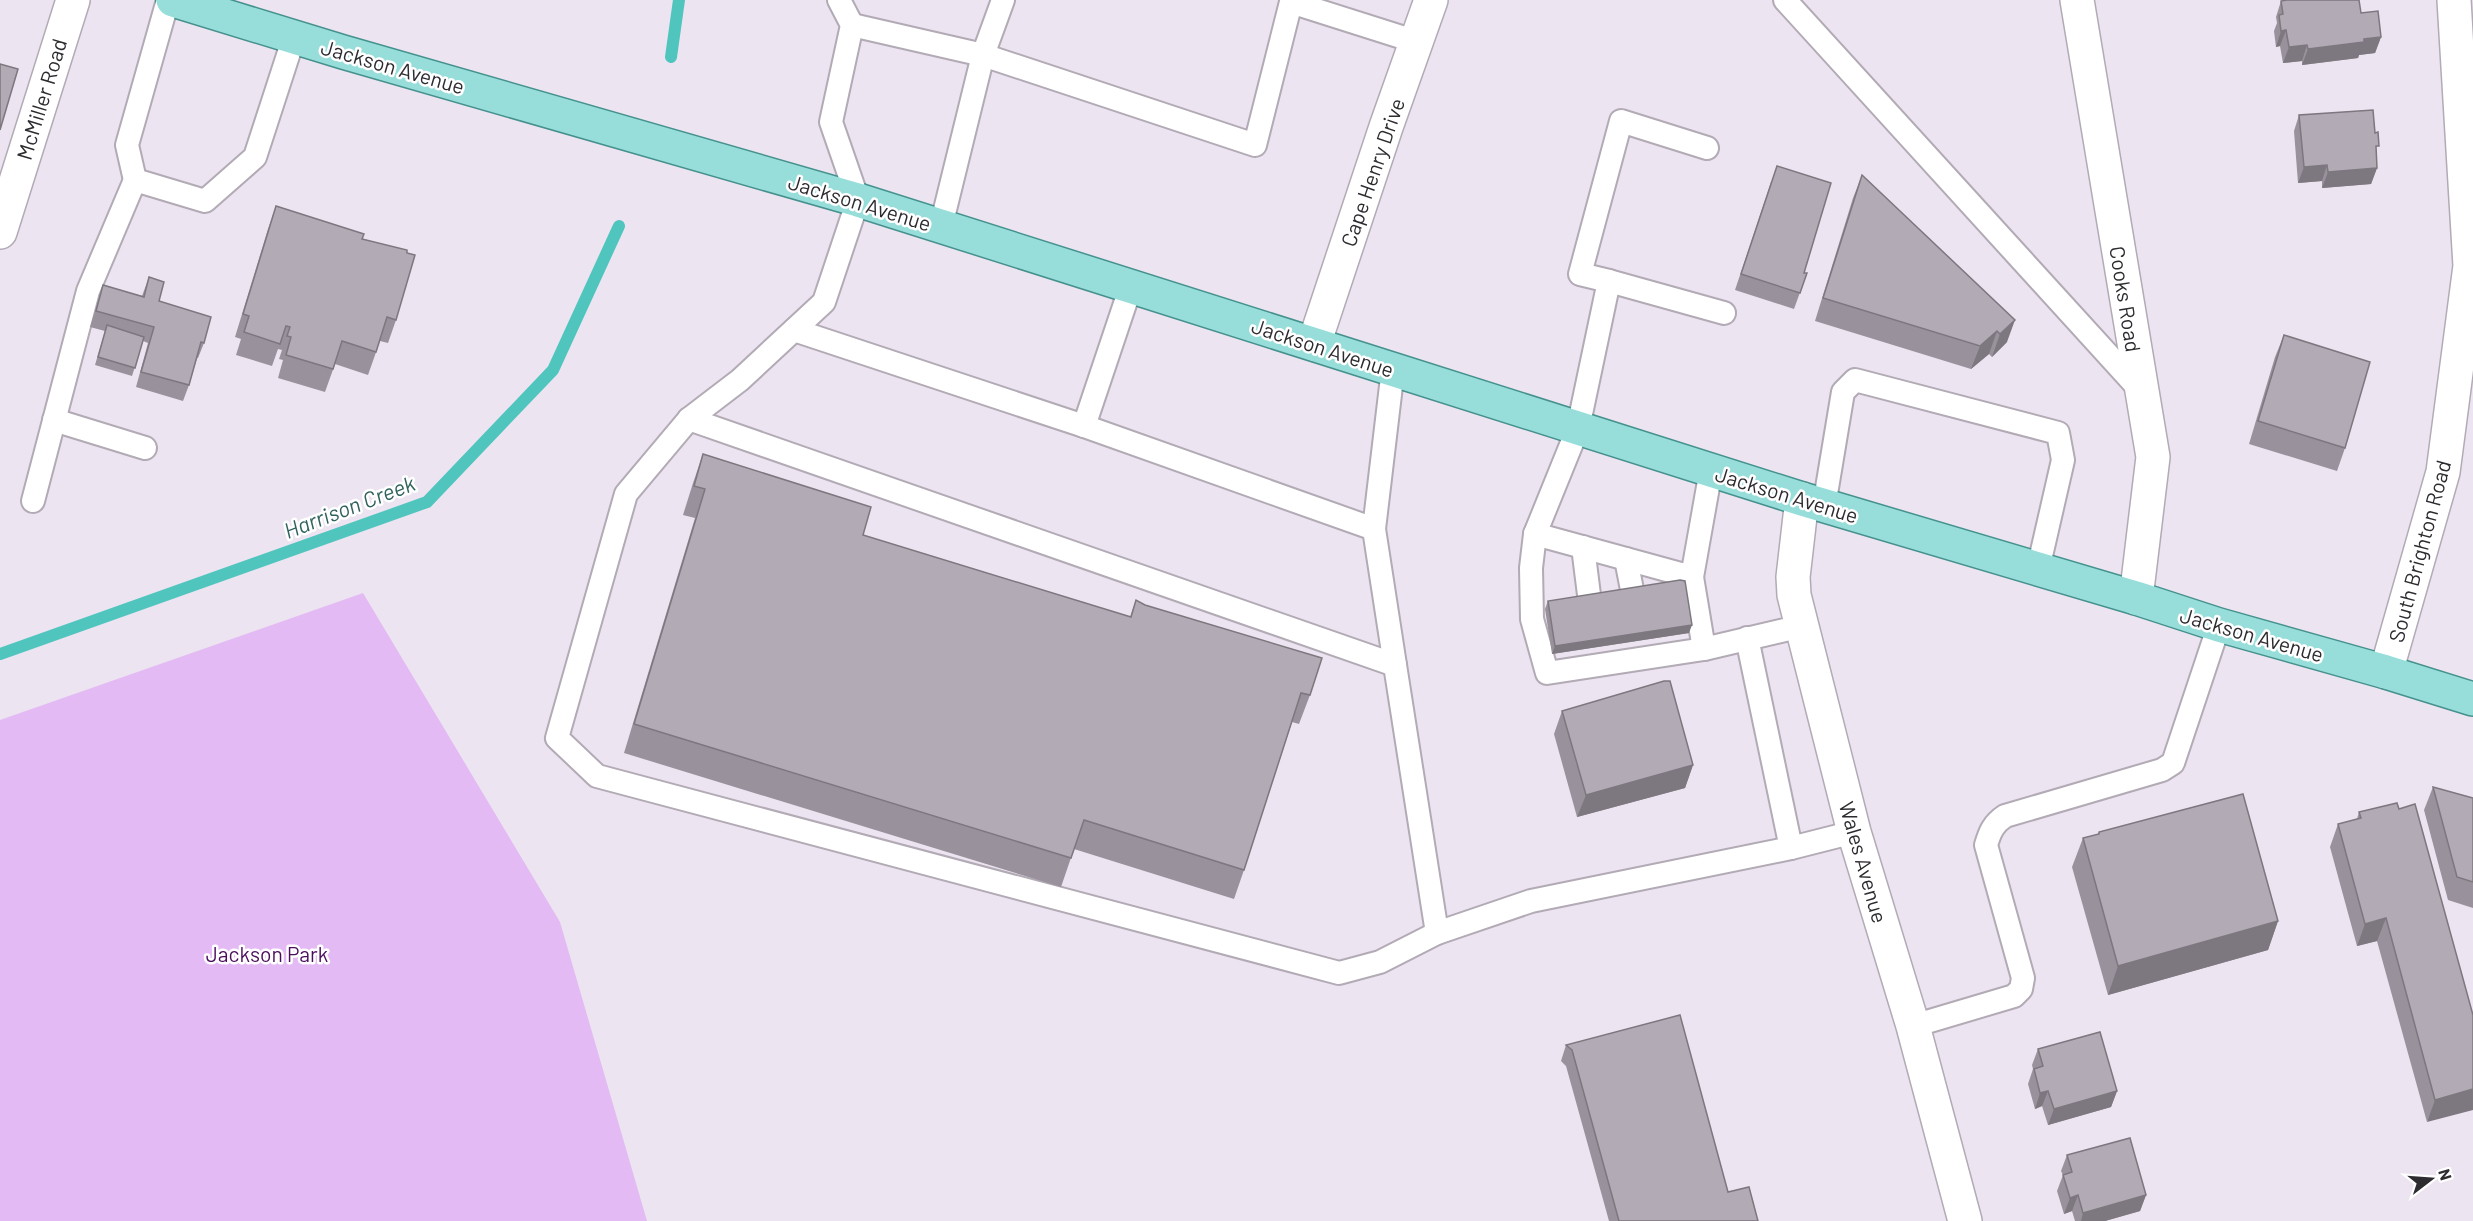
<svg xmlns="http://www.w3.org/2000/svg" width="2473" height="1221" font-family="Barlow,sans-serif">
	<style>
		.green { fill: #e3baf3 }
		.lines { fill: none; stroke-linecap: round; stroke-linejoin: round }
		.stream { stroke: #4fc5be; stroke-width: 12 }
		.service-casing { stroke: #b2aab5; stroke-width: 26 }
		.minor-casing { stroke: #b2aab5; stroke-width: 36 }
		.secondary-casing { stroke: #b2aab5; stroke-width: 36 }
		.primary-casing { stroke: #45918e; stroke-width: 36 }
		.service { stroke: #fff; stroke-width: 22 }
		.minor { stroke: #fff; stroke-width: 33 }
		.secondary { stroke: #fff; stroke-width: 33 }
		.primary { stroke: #97deda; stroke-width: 33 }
		.wall { fill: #99929c }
		.shaded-wall { fill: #7d777f }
		.building { fill: #b2aab5; stroke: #7d777f; stroke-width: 1.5 }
		.labels { text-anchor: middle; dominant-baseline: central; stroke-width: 5; stroke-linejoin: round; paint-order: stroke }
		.street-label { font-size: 21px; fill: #2e2b30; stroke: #fff }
		.park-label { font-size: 21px; fill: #4b0e5d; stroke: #fff }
		.water-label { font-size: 22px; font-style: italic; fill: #30625e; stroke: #fff }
	</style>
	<rect width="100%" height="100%" fill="#ece4f0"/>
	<polygon class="green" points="363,593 560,922 647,1221 0,1221 0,720"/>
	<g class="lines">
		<g class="stream">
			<polyline points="671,57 679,0"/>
			<polyline points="0,654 427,502 553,370 619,226"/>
		</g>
		<defs>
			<g id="service">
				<polyline points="168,0 127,145 135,180 205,201 255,157 294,37"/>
				<polyline points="839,0 852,25 831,122 858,200 824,302 740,380 689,419 626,494 557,738 597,776 1339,973 1380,962 1437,933 1531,901 1791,848 1854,832"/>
				<polyline points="1785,0 2142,392"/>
				<polyline points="852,25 983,55 1003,0"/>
				<polyline points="941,226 983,55 1255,145 1291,2 1417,42"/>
				<polyline points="1609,281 1580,274 1621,121 1707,148"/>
				<polyline points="689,419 1395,665 1374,529 1084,426 794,330"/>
				<polyline points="54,420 145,448"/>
				<polyline points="1084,426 1131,286"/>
				<polyline points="1711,470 1692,577 1535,534 1578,428 1609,281 1724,313"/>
				<polyline points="33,501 88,291 135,180"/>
				<polyline points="1824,506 1843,392 1855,380 2058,433 2063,460 2038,569"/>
				<polyline points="1374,529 1393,369"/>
				<polyline points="1535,534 1531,568 1532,619 1547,673 1704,649"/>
				<polyline points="1583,547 1590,603"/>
				<polyline points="1626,559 1633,595"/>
				<polyline points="1692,577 1704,649 1802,626"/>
				<polyline points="1747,638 1791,848"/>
				<polyline points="1395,665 1437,933"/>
				<path d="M1913,1026L2014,996L2021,989L2023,978L1986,845C1990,832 1993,824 2005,816L2162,770L2173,763L2219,625"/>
			</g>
			<g id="minor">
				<polyline points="2077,0 2153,457 2136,598"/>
				<polyline points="0,232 73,0"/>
				<polyline points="1314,344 1386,127 1431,0"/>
				<polyline points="2386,672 2443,472 2470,266 2454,0"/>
			</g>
			<polyline id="secondary" points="1802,499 1793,577 1794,595 1854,832 1913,1026 1965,1221"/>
			<polyline id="primary" points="173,0 343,52 858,200 1802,499 2136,598 2219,625 2386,672 2473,699"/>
		</defs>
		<use href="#service" class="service-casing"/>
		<use href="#minor" class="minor-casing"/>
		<use href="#secondary" class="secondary-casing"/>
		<use href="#primary" class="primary-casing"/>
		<use href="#service" class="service"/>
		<use href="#minor" class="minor"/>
		<use href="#secondary" class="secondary"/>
		<use href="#primary" class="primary"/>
	</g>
	<g class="wall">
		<polygon points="2281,1 2361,13 2381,37 2375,53 2359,55 2358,58 2302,65 2302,61 2283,63 2280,46 2276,47 2274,31 2277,23 2276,17"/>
		<polygon points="2299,115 2376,153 2377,168 2371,184 2322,188 2322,181 2298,183 2294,131"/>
		<polygon points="1862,175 2007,342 1992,357 1989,354 1971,369 1815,321 1853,198"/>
		<polygon points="1771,182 1804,273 1807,273 1794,309 1735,290"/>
		<polygon points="276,206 362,239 396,320 388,343 380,341 368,375 335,364 325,392 278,378 283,360 279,359 282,350 278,349 272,366 236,355 241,339 235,337 268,229"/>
		<polygon points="149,277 159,301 204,343 198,358 197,358 189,385 183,401 136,387 148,343 143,341 132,376 95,365 105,331 90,327 103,285 142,296"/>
		<polygon points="2284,335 2345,448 2337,471 2249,444 2275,357"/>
		<polygon points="703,454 863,535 1130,617 1136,600 1310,695 1299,724 1292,722 1244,870 1234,899 1074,849 1061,887 624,753 695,518 683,515 693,483"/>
		<polygon points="1548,601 1689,633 1552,654 1545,609"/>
		<polygon points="1562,711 1693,765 1685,788 1577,817 1554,734"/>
		<polygon points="2433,787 2473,798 2473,908 2448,900 2424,810"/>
		<polygon points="2359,812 2473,1015 2427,1122 2377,941 2357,946 2330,847 2338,824 2357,819"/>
		<polygon points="2099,832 2278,921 2268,950 2108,995 2072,867 2083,838 2098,834"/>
		<polygon points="1566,1045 1728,1192 1758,1221 1609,1221 1566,1066 1561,1061"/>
		<polygon points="2038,1049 2117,1091 2111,1107 2048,1125 2042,1106 2035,1109 2028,1084 2033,1069 2032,1065"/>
		<polygon points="2067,1155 2146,1195 2140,1211 2105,1221 2075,1221 2072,1211 2064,1214 2057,1191 2063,1175 2061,1171"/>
	</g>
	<g class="shaded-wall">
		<polygon points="2286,30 2280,46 2276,47 2281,31"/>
		<polygon points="2381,37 2375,53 2359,55 2358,58 2302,65 2308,49"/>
		<polygon points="2307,45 2302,61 2283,63 2289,47"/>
		<polygon points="2327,165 2322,181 2298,183 2304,167"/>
		<polygon points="2377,168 2371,184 2322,188 2328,172"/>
		<polygon points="2015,320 2007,342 1992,357 2000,334"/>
		<polygon points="1997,331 1989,354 1971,369 1980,346"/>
		<polygon points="1692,625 1689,633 1552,654 1555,646"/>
		<polygon points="1693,765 1685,788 1577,817 1586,795"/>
		<polygon points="2386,918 2377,941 2357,946 2365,924"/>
		<polygon points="2278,921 2268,950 2108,995 2118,966"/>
		<polygon points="2473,1089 2473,1110 2427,1122 2435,1100"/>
		<polygon points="2048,1091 2042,1106 2035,1109 2040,1093"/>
		<polygon points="2117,1091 2111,1107 2048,1125 2054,1109"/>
		<polygon points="2078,1195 2072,1211 2064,1214 2070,1198"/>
		<polygon points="2146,1195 2140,1211 2105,1221 2081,1221 2083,1213"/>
	</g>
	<g class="building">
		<polygon points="2287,0 2359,0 2361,13 2378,11 2381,37 2364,39 2364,42 2308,49 2307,45 2289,47 2286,30 2281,31 2279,15 2283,14 2281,1"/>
		<polygon points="0,64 18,69 0,130"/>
		<polygon points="2373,110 2375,133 2378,132 2379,146 2376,146 2377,168 2328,172 2327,165 2304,167 2299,115"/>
		<polygon points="1777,166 1831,183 1804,273 1807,273 1800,293 1741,274"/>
		<polygon points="1862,175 2015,320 2000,334 1997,331 1980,346 1823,298"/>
		<polygon points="276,206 364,234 362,239 407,250 407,253 415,255 396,320 387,317 376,352 342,341 333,369 286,355 291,337 287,336 290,327 286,326 280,344 244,332 249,316 243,314"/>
		<polygon points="149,277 164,282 159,301 211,317 204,343 201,342 189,385 141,372 154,327 96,311 103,285 144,297"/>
		<polygon points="107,325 144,337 135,368 98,357"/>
		<polygon points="2284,335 2370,362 2345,448 2258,421"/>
		<polygon points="703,454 871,507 863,535 1131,617 1136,600 1145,605 1322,658 1310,695 1301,693 1244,870 1084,820 1071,858 634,724 705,489 694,486"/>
		<polygon points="1680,580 1685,581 1692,625 1555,646 1548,601"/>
		<polygon points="1664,681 1670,681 1693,765 1586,795 1562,711"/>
		<polygon points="2433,787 2473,798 2473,882 2457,877"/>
		<polygon points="2243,794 2278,921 2118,966 2083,838 2099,834 2099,832"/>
		<polygon points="2397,803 2399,809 2415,804 2473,1015 2473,1089 2435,1100 2386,918 2365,924 2338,824 2361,818 2359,812"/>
		<polygon points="1680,1015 1728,1192 1749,1187 1758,1221 1619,1221 1572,1050 1566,1045"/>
		<polygon points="2100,1032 2117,1091 2054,1109 2048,1091 2040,1093 2034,1069 2043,1066 2038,1049"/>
		<polygon points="2130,1138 2146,1195 2083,1213 2078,1195 2070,1198 2063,1175 2072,1172 2067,1155"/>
	</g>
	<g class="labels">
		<g class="street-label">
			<text transform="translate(393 66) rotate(16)">Jackson Avenue</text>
			<text transform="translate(41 99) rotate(-73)">McMiller Road</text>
			<text transform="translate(1372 172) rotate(-71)">Cape Henry Drive</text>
			<text transform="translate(860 202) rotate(17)">Jackson Avenue</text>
			<text transform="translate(2126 299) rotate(81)">Cooks Road</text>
			<text transform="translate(1323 347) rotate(18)">Jackson Avenue</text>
			<text transform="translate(1787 494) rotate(17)">Jackson Avenue</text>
			<text transform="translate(2419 551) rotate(-75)">South Brighton Road</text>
			<text transform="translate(2252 634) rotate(16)">Jackson Avenue</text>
			<text transform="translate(1864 862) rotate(74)">Wales Avenue</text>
		</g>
		<g class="park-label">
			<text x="267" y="953">Jackson Park</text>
		</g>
		<g class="water-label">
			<text transform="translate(349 506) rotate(-21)">Harrison Creek</text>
		</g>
	</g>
	<g transform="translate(2431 1179) rotate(73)" stroke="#ffffff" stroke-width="4.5" paint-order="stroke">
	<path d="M0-4.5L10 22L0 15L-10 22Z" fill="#2e2b30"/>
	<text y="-9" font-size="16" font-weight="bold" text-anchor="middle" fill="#2e2b30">N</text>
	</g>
</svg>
